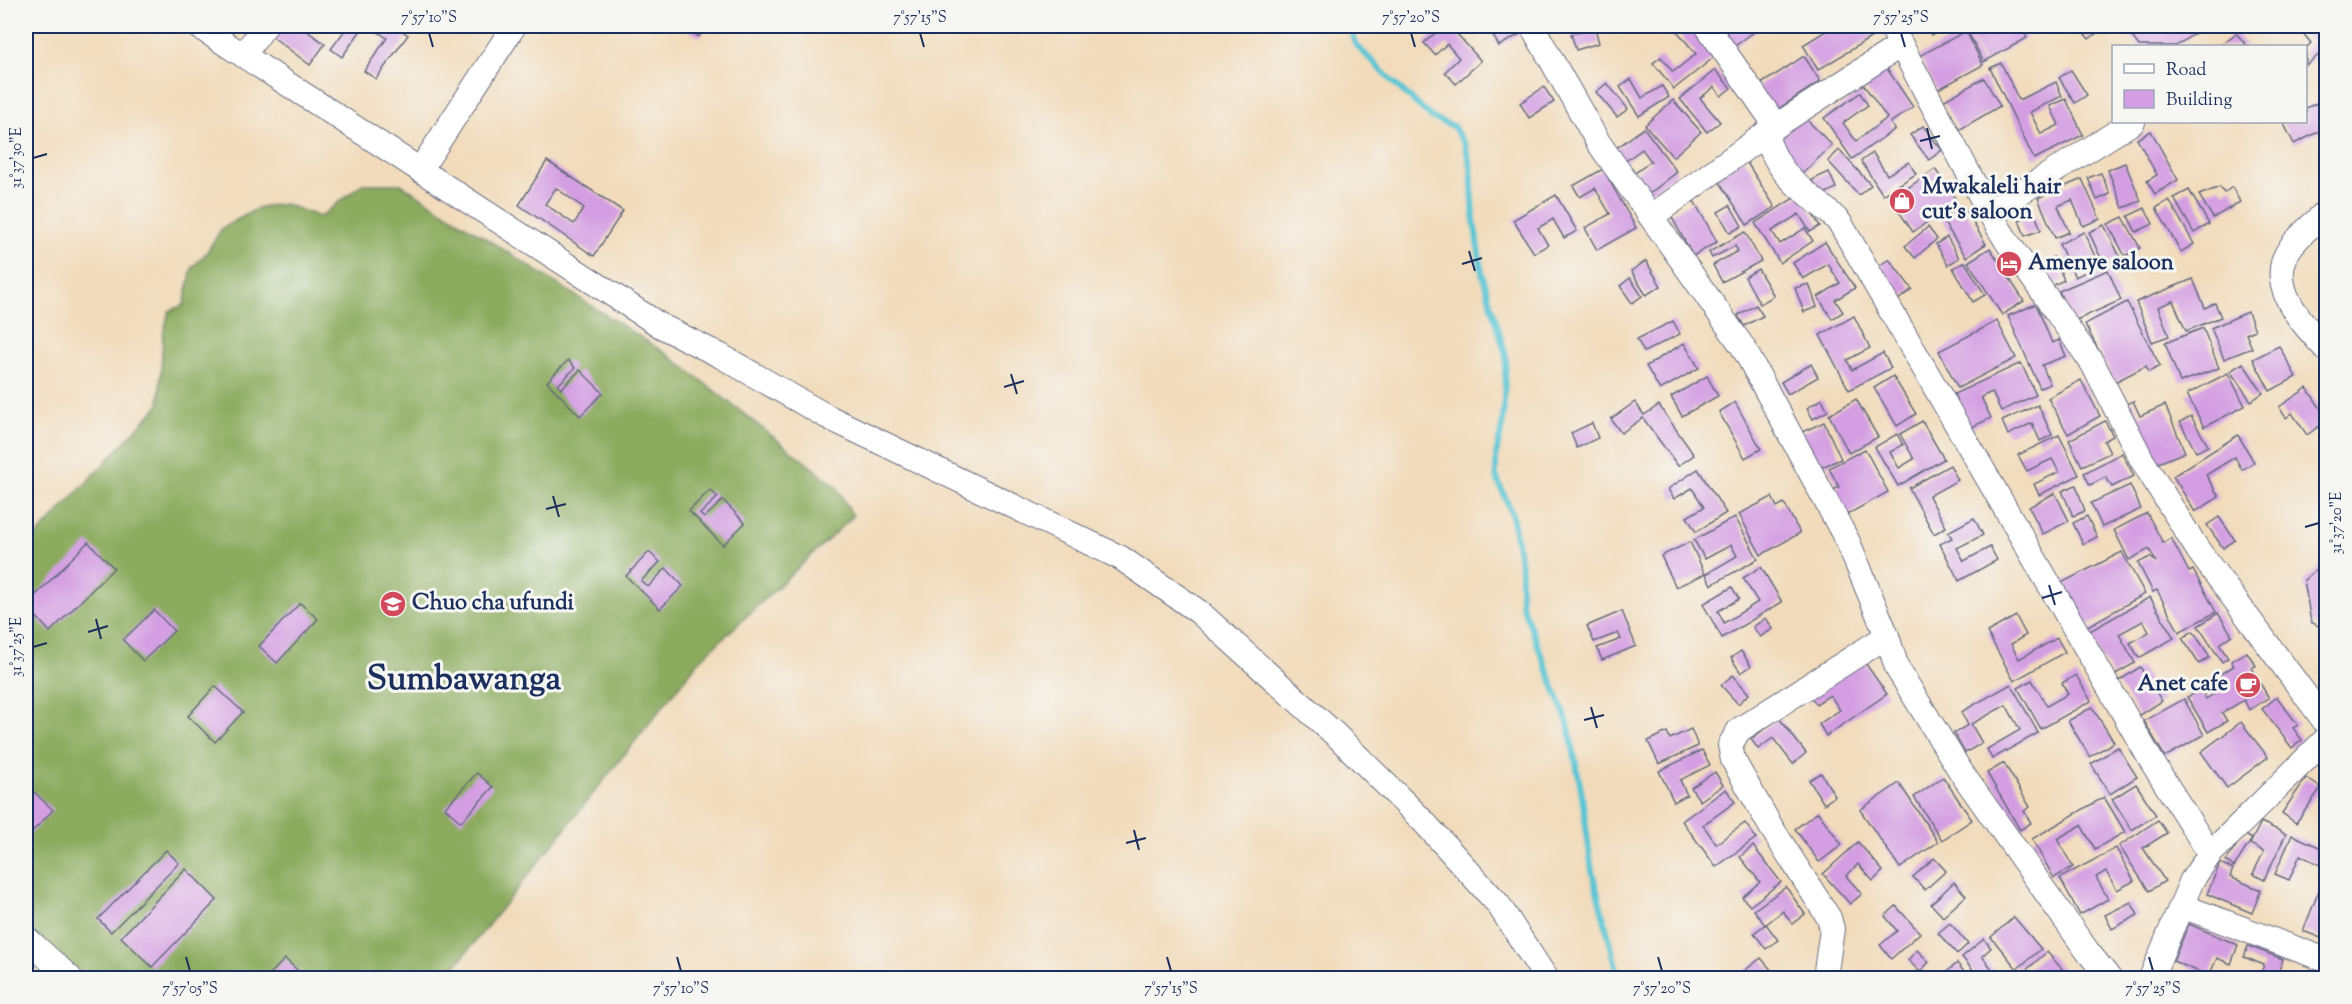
<svg xmlns="http://www.w3.org/2000/svg" width="2352" height="1004" font-family="'Sorts Mill Goudy',serif">
	<style>
		.forest { fill: #8cab5e; stroke: #546d5e; stroke-width: 1.5 }
		.lines { fill: none; stroke-linecap: round; stroke-linejoin: round }
		.stream { stroke: #59c5d3; stroke-width: 6 }
		.building { fill: #d49fe2; fill-rule: evenodd }
		.minor-casing { stroke: #666b7f; stroke-width: 26 }
		.minor { stroke: #fff; stroke-width: 24 }
		.ticks { fill: none; stroke: #1b2f5e; stroke-width: 2 }
		.labels { text-anchor: middle; dominant-baseline: central; stroke-width: 6; stroke-linejoin: round; paint-order: stroke }
		.poi-label { font-size: 22px; font-weight: bold; fill: #1b2f5e; stroke: #f6f6f2; text-anchor: start }
		.town-label { font-size: 34px; font-weight: bold; fill: #1b2f5e; stroke: #f6f6f2 }
		.neatline { fill: none; stroke: #1b2f5e; stroke-width: 2 }
		.ticks-label { font-size: 15px; text-anchor: middle; fill: #1b2f5e }
	</style>
	<rect width="100%" height="100%" fill="#f6f6f2"/>
	<filter id="ink" filterUnits="userSpaceOnUse"><feTurbulence type="fractalNoise" baseFrequency=".0167" numOctaves="2"/><feDisplacementMap in="SourceGraphic" scale="12" xChannelSelector="R" yChannelSelector="G"/><feConvolveMatrix kernelMatrix="1 2 1 2 8 2 1 2 1" color-interpolation-filters="sRGB"/></filter>
	<filter id="wash" filterUnits="userSpaceOnUse"><feTurbulence type="fractalNoise" baseFrequency=".008" numOctaves="4" result="noise"/><feDisplacementMap in="SourceGraphic" scale="24" xChannelSelector="R" yChannelSelector="G"/><feGaussianBlur stdDeviation="1.35" result="paint"/><feColorMatrix in="noise" values="0 0 0 0 0 0 0 0 0 0 0 0 0 0 0 0 0 1.4 0 .05"/><feComposite in="paint" operator="in"/></filter>
	<g filter="url(#wash)">
		<rect width="100%" height="100%" fill="#f1dbbb"/>
		<polygon class="forest" points="362,184 401,184 670,356 836,486 853,516 699,661 458,963 450,978 81,978 26,928 26,547 159,405 163,335 169,311 184,305 192,268 207,252 222,228 260,207 285,204 320,217"/>
		<g class="lines">
			<polyline class="stream" points="1352,26 1355,44 1397,86 1432,118 1453,126 1465,145 1471,167 1474,220 1482,273 1506,356 1503,422 1496,455 1496,476 1512,514 1521,566 1521,603 1568,723 1581,789 1592,871 1619,978"/>
		</g>
		<g id="blocks">
			<g class="building">
				<polygon points="278,26 300,26 325,44 310,65 270,35"/>
				<polygon points="348,26 364,26 342,57 331,49"/>
				<polygon points="369,26 395,26 408,35 376,79 364,71 387,38"/>
				<polygon points="682,26 707,26 699,37"/>
				<polygon points="1443,26 1450,26 1481,61 1456,84 1445,72 1459,58 1447,44 1435,55 1424,43"/>
				<polygon points="1498,26 1517,26 1522,33 1499,46 1490,30"/>
				<polygon points="1673,26 1693,26 1717,55 1674,89 1653,63 1661,57 1673,72 1696,54"/>
				<polygon points="1716,26 1762,26 1732,48"/>
				<polygon points="1834,26 1865,26 1872,37 1818,70 1803,45"/>
				<polygon points="1930,26 1949,26 1931,35 1928,27"/>
				<polygon points="1968,26 2021,26 2027,38 1984,62 1965,27"/>
				<polygon points="2078,26 2106,26 2089,39"/>
				<polygon points="2124,26 2155,26 2161,33 2172,26 2194,26 2198,31 2176,46 2139,46"/>
				<polygon points="2297,26 2326,27 2326,49 2306,65 2306,48 2311,43"/>
				<polygon points="1595,28 1599,43 1576,50 1571,34"/>
				<polygon points="1966,31 1983,65 1937,90 1919,56"/>
				<polygon points="2236,33 2247,46 2220,46"/>
				<polygon points="1804,56 1820,81 1775,111 1758,86"/>
				<polygon points="2001,63 2019,100 2056,82 2062,96 2030,112 2041,134 2059,125 2050,106 2066,99 2083,135 2034,159 1990,68"/>
				<polygon points="1886,67 1913,107 1890,123 1895,129 1852,159 1824,118 1860,93 1868,105 1843,123 1856,141 1887,118 1863,84"/>
				<polygon points="1715,70 1731,88 1721,96 1714,87 1700,98 1720,122 1707,132 1680,99"/>
				<polygon points="2071,70 2087,95 2075,103 2059,78"/>
				<polygon points="1984,78 2000,106 1959,130 1943,101"/>
				<polygon points="1631,79 1642,98 1662,86 1669,97 1639,116 1620,87"/>
				<polygon points="1607,83 1628,109 1617,117 1596,92"/>
				<polygon points="1544,87 1554,102 1529,118 1520,103"/>
				<polygon points="1673,100 1701,132 1673,157 1645,125"/>
				<polygon points="2319,102 2326,117 2326,128 2294,144 2283,122 2306,122 2306,108"/>
				<polygon points="1802,115 1832,145 1802,174 1772,144"/>
				<polygon points="1923,126 1942,150 1929,160 1910,135"/>
				<polygon points="1644,128 1677,172 1645,197 1630,177 1651,161 1642,149 1620,165 1611,152"/>
				<polygon points="2151,131 2178,180 2155,194 2147,181 2157,175 2137,139"/>
				<polygon points="1839,150 1871,185 1859,195 1828,161"/>
				<polygon points="1873,153 1887,175 1909,162 1916,174 1883,195 1861,161"/>
				<polygon points="1744,158 1775,207 1747,225 1716,176"/>
				<path d="M547,161L623,211L594,256L519,205ZM556,188L584,208L574,224L545,204Z"/>
				<polygon points="2125,163 2141,201 2123,208 2108,170"/>
				<polygon points="1603,169 1636,228 1597,250 1585,228 1610,214 1595,188 1580,197 1573,186"/>
				<polygon points="1935,169 1957,201 1913,232 1891,200"/>
				<polygon points="1829,172 1836,188 1820,196 1812,180"/>
				<polygon points="2101,173 2110,194 2097,200 2088,178"/>
				<polygon points="2082,179 2100,219 2083,226 2072,200 2058,206 2069,232 2055,238 2038,198"/>
				<polygon points="2220,187 2224,193 2232,187 2240,202 2213,218 2199,195"/>
				<polygon points="2189,190 2209,224 2194,233 2174,198"/>
				<polygon points="1800,194 1820,226 1810,232 1799,214 1772,231 1780,244 1805,228 1813,241 1780,263 1755,223"/>
				<polygon points="1556,195 1577,231 1564,238 1553,219 1538,228 1548,245 1534,253 1513,220"/>
				<polygon points="2169,200 2194,244 2181,252 2156,208"/>
				<polygon points="1694,201 1717,242 1693,256 1670,214"/>
				<polygon points="1730,205 1742,226 1730,233 1718,212"/>
				<polygon points="1962,205 1986,244 1966,257 1941,218"/>
				<polygon points="2145,208 2153,224 2136,232 2128,216"/>
				<polygon points="2035,214 2041,230 2025,236 2019,220"/>
				<polygon points="2123,217 2140,248 2125,256 2108,224"/>
				<polygon points="2104,225 2120,257 2104,265 2089,232"/>
				<polygon points="1928,227 1937,239 1915,258 1905,246"/>
				<polygon points="1745,232 1761,261 1722,282 1713,265 1738,251 1735,246 1712,258 1709,252"/>
				<polygon points="2084,232 2099,266 2075,277 2059,244"/>
				<polygon points="1947,237 1959,258 1948,265 1936,244"/>
				<polygon points="1825,242 1855,288 1835,300 1843,312 1832,319 1818,297 1840,283 1828,264 1803,279 1793,263"/>
				<polygon points="1990,248 2024,301 2002,315 1968,262"/>
				<polygon points="2054,257 2064,280 2050,287 2039,263"/>
				<polygon points="1889,259 1912,289 1894,303 1871,272"/>
				<polygon points="1646,261 1661,286 1646,295 1631,271"/>
				<polygon points="1965,262 1985,295 1973,302 1953,268"/>
				<polygon points="1758,269 1774,296 1760,304 1745,277"/>
				<polygon points="2108,270 2121,300 2072,322 2059,291"/>
				<polygon points="1630,278 1642,296 1632,303 1620,286"/>
				<polygon points="2193,279 2205,308 2215,303 2221,317 2186,331 2173,301 2158,307 2169,336 2152,342 2136,302"/>
				<polygon points="1809,284 1817,307 1804,312 1795,288"/>
				<polygon points="2127,302 2160,366 2149,372 2146,366 2115,382 2085,324"/>
				<polygon points="2036,304 2052,343 2059,340 2066,356 2042,365 2050,384 2040,388 2008,316"/>
				<polygon points="1756,305 1763,316 1744,326 1738,315"/>
				<polygon points="2248,312 2255,330 2246,334 2252,348 2224,359 2211,328"/>
				<polygon points="1854,316 1870,348 1847,360 1852,370 1883,353 1891,368 1849,390 1820,335"/>
				<polygon points="1673,321 1680,334 1644,352 1637,339"/>
				<polygon points="1997,321 2016,358 1958,388 1939,351"/>
				<polygon points="2203,328 2219,368 2180,382 2165,343"/>
				<polygon points="1684,343 1699,368 1660,390 1646,366"/>
				<polygon points="2279,346 2296,377 2270,391 2253,359"/>
				<polygon points="568,360 575,368 558,385 561,389 580,370 603,393 580,416 547,382"/>
				<polygon points="2021,363 2036,395 2001,411 1992,392 1981,397 1991,418 1970,428 1954,394"/>
				<polygon points="2243,363 2263,393 2251,401 2230,371"/>
				<polygon points="1811,364 1818,377 1788,394 1781,382"/>
				<polygon points="2228,373 2245,406 2204,427 2187,394"/>
				<polygon points="1707,376 1718,396 1682,416 1671,397"/>
				<polygon points="1893,376 1916,414 1897,426 1874,388"/>
				<polygon points="2081,380 2100,416 2068,434 2048,398"/>
				<polygon points="2307,388 2321,409 2324,407 2326,410 2326,421 2307,435 2292,413 2286,418 2279,407"/>
				<polygon points="1822,399 1828,411 1813,419 1807,408"/>
				<polygon points="1856,399 1878,437 1849,453 1829,415"/>
				<polygon points="2133,401 2140,416 2165,405 2185,452 2151,466 2124,405"/>
				<polygon points="1635,402 1644,415 1659,405 1694,455 1678,466 1643,418 1621,433 1611,419"/>
				<polygon points="1735,402 1761,449 1745,458 1719,412"/>
				<polygon points="2038,405 2052,435 2040,441 2032,423 2008,435 2002,421"/>
				<polygon points="2191,416 2208,446 2196,452 2180,422"/>
				<polygon points="1922,421 1944,459 1898,486 1875,447 1897,434 1903,445 1890,452 1899,468 1914,459 1900,434"/>
				<polygon points="2105,421 2113,436 2104,441 2110,453 2082,466 2069,440"/>
				<polygon points="1824,422 1841,459 1817,469 1800,433"/>
				<polygon points="1592,423 1598,438 1577,448 1571,433"/>
				<polygon points="2059,435 2079,475 2039,495 2034,484 2059,472 2052,459 2027,471 2018,455"/>
				<polygon points="2238,435 2254,462 2242,470 2235,457 2206,475 2219,497 2195,512 2173,476"/>
				<polygon points="1865,449 1888,492 1839,519 1826,494 1839,487 1829,468"/>
				<polygon points="2122,453 2134,476 2112,487 2106,477 2090,485 2084,473"/>
				<polygon points="1950,465 1958,480 1929,496 1946,527 1934,534 1909,488"/>
				<polygon points="1698,469 1726,513 1696,532 1687,517 1704,507 1692,488 1674,499 1668,489"/>
				<polygon points="2076,485 2085,511 2073,516 2062,491"/>
				<polygon points="2130,485 2141,509 2102,527 2091,503"/>
				<polygon points="710,490 718,497 700,514 704,518 723,500 745,523 723,545 689,511"/>
				<polygon points="2055,493 2069,521 2043,534 2029,507"/>
				<polygon points="1772,497 1777,507 1784,503 1800,533 1761,555 1739,514"/>
				<polygon points="2147,513 2163,543 2171,538 2189,572 2193,570 2216,612 2179,632 2157,590 2153,592 2138,563 2150,557 2156,562 2149,549 2129,560 2114,530"/>
				<polygon points="2087,516 2097,537 2083,544 2073,523"/>
				<polygon points="1735,517 1758,559 1711,585 1706,574 1737,556 1731,545 1705,559 1694,540"/>
				<polygon points="2219,517 2235,540 2223,548 2207,525"/>
				<polygon points="1974,518 1983,535 1957,548 1964,561 1990,547 1997,560 1959,581 1940,544 1952,538 1948,532"/>
				<polygon points="88,542 114,568 50,632 26,605"/>
				<polygon points="1690,542 1705,574 1676,587 1661,556"/>
				<polygon points="649,552 660,562 641,581 648,587 666,568 683,586 660,609 626,576"/>
				<polygon points="2122,552 2145,594 2086,627 2061,583"/>
				<polygon points="2326,561 2326,630 2311,622 2304,580"/>
				<polygon points="1761,567 1782,602 1722,638 1703,604 1732,587 1739,599 1718,611 1724,623 1758,602 1743,578"/>
				<polygon points="2150,597 2174,638 2139,658 2130,643 2149,632 2143,621 2119,634 2135,663 2112,676 2088,632"/>
				<polygon points="300,603 318,619 277,663 259,646"/>
				<polygon points="154,610 174,631 143,661 123,640"/>
				<polygon points="1622,611 1636,646 1602,660 1597,648 1621,639 1618,633 1594,642 1587,626"/>
				<polygon points="2218,613 2232,635 2219,644 2228,658 2222,662 2198,626"/>
				<polygon points="2016,616 2026,635 2011,644 2019,659 2057,638 2065,652 2014,681 1987,632"/>
				<polygon points="1766,618 1773,629 1760,637 1753,627"/>
				<polygon points="2193,631 2210,657 2199,664 2182,638"/>
				<polygon points="1741,651 1751,666 1741,673 1731,658"/>
				<polygon points="2247,652 2256,666 2251,668 2269,698 2249,710 2244,700 2222,713 2227,721 2208,732 2187,697 2201,690 2206,699 2215,693 2208,681 2234,666 2231,661"/>
				<polygon points="1861,657 1887,694 1826,736 1819,724 1840,710 1830,695 1816,704 1808,693"/>
				<polygon points="2140,667 2162,701 2139,716 2117,682"/>
				<polygon points="1733,675 1749,694 1738,704 1721,685"/>
				<polygon points="2076,675 2091,701 2041,729 2018,688 2032,680 2047,706 2068,694 2062,683"/>
				<polygon points="2011,684 2038,733 1992,759 1987,749 2020,730 2006,705 1971,724 1982,743 1965,753 1954,733 1968,725 1961,712"/>
				<polygon points="215,686 243,712 215,742 188,716"/>
				<polygon points="2277,697 2298,725 2293,728 2302,740 2292,748 2262,709"/>
				<polygon points="2184,699 2204,735 2165,757 2144,721"/>
				<polygon points="2092,707 2114,742 2090,757 2068,721"/>
				<polygon points="1779,718 1806,753 1793,764 1773,738 1758,749 1751,739"/>
				<polygon points="2241,722 2268,757 2227,788 2201,752"/>
				<polygon points="1691,729 1698,746 1659,764 1648,741 1667,732 1670,739"/>
				<polygon points="2118,747 2137,777 2110,794 2091,764"/>
				<polygon points="1702,750 1710,765 1680,780 1687,795 1674,802 1659,771"/>
				<polygon points="2004,763 2030,807 2024,811 2031,823 2020,830 1987,773"/>
				<polygon points="1715,772 1723,785 1700,801 1691,788"/>
				<polygon points="477,773 493,787 461,822 445,808"/>
				<polygon points="1821,773 1835,796 1824,804 1809,780"/>
				<polygon points="1943,777 1972,820 1942,840 1914,797"/>
				<polygon points="2306,778 2321,788 2296,823 2282,813"/>
				<polygon points="1899,783 1938,842 1900,868 1860,810"/>
				<polygon points="2136,784 2156,815 2132,830 2112,799"/>
				<polygon points="1726,789 1735,802 1703,825 1716,844 1745,823 1756,838 1716,867 1682,821"/>
				<polygon points="33,791 53,810 26,838 26,800"/>
				<polygon points="2104,797 2125,832 2095,849 2081,825 2057,839 2073,867 2054,878 2032,839"/>
				<polygon points="1818,812 1842,845 1819,862 1795,829"/>
				<polygon points="2158,820 2167,833 2143,848 2165,881 2149,891 2119,846"/>
				<polygon points="2261,822 2286,834 2264,880 2253,874 2264,851 2250,844"/>
				<polygon points="2244,834 2252,839 2234,867 2226,861"/>
				<polygon points="2292,835 2326,850 2326,854 2322,866 2300,855 2289,880 2275,874"/>
				<polygon points="1858,842 1883,871 1873,881 1858,864 1846,876 1862,894 1850,904 1823,874"/>
				<polygon points="1753,846 1781,882 1750,906 1742,897 1760,882 1740,857"/>
				<polygon points="2116,848 2134,881 2117,890 2106,871 2096,877 2108,899 2080,915 2060,878"/>
				<polygon points="166,850 179,863 111,932 98,919"/>
				<polygon points="1934,858 1946,871 1925,890 1913,877"/>
				<polygon points="2220,863 2233,869 2230,877 2261,890 2252,913 2207,894"/>
				<polygon points="186,869 217,900 152,967 121,937"/>
				<polygon points="2326,873 2326,940 2303,931"/>
				<polygon points="1954,882 1966,896 1943,917 1931,904"/>
				<polygon points="1786,887 1805,914 1792,924 1783,911 1765,925 1754,910"/>
				<polygon points="2131,902 2138,915 2112,929 2105,915"/>
				<polygon points="1896,906 1920,933 1891,959 1880,945 1897,931 1885,916"/>
				<polygon points="2014,917 2041,949 2017,969 1991,937"/>
				<polygon points="1950,923 1968,944 1957,954 1938,933"/>
				<polygon points="1766,924 1778,940 1766,949 1754,933"/>
				<polygon points="2189,924 2238,945 2231,964 2217,958 2209,976 2173,961"/>
				<polygon points="1984,939 1991,948 1982,956 1999,978 1979,978 1962,957"/>
				<polygon points="2248,946 2283,959 2276,978 2259,978 2264,965 2244,957"/>
				<polygon points="1917,950 1929,962 1920,972 1908,960"/>
				<polygon points="2047,952 2070,978 2030,978 2024,972"/>
				<polygon points="1761,958 1778,978 1735,978"/>
				<polygon points="285,959 306,978 266,978"/>
				<polygon points="1957,963 1965,973 1958,978 1940,978"/>
			</g>
		</g>
	</g>
	<g filter="url(#ink)">
		<use href="#blocks" fill-opacity="0" stroke="#666b7f" stroke-width="1.5"/>
		<g class="lines">
			<defs>
				<g id="minor">
					<polyline points="198,26 661,326 721,356 826,416 1121,558 1199,612 1338,737 1423,821 1498,904 1546,978"/>
					<polyline points="1532,26 1598,142 1743,347 1848,542 1887,636 1897,668 1961,772 2088,952 2109,978"/>
					<polyline points="1707,26 1776,126"/>
					<polyline points="1891,26 1989,212 2006,240 2093,364 2142,460 2198,550 2326,723"/>
					<polyline points="244,54 265,26"/>
					<path d="M1765,134C1769,144 1773,155 1779,164C1793,187 1822,203 1840,223L2152,762L2210,854"/>
					<polyline points="420,170 514,26"/>
					<path d="M2326,211C2315,223 2300,234 2290,248C2265,285 2302,323 2326,349"/>
					<polyline points="1989,212 2133,122"/>
					<polyline points="1651,217 1776,126 1901,45"/>
					<polyline points="2182,906 2326,960"/>
					<polyline points="26,938 70,978"/>
					<polyline points="1825,978 1832,929 1829,918 1771,827 1733,760 1730,745 1739,730 1887,636"/>
					<polyline points="2151,978 2192,880 2210,854 2326,739"/>
				</g>
			</defs>
			<use href="#minor" class="minor-casing"/>
			<use href="#minor" class="minor"/>
		</g>
	</g>
	<path class="ticks" d="M429,33L433,47M920,33L924,47M1411,33L1415,47M1901,33L1905,47M1927,128L1932,149M1920,141L1940,136M33,158L47,154M1469,251L1475,271M1462,264L1482,258M1011,374L1017,394M1004,387L1024,381M553,496L559,517M546,509L566,504M2305,527L2319,523M2049,585L2055,605M2042,598L2062,592M96,619L101,639M88,632L108,626M33,647L47,643M1591,707L1597,728M1584,720L1604,715M1134,830L1139,850M1126,843L1146,838M186,957L190,971M677,957L681,971M1167,957L1171,971M1658,957L1662,971M2149,957L2153,971"/>
	<defs>
		<symbol id="shop-disc" viewBox="-11 -11 22 22"><circle r="9.5" fill="#d1495b" stroke="#f6f6f2"/><path d="M-5-2.5h2.3a2.7 3.5 0 0 1 5.4 0H5L5.5 6h-11ZM-1.5-2.5h3a1.5 2.3 0 0 0-3 0Z" fill="#fff"/></symbol>
		<symbol id="hotel-disc" viewBox="-11 -11 22 22"><circle r="9.5" fill="#d1495b" stroke="#f6f6f2"/><path d="M-6-4.5h1.5V1H6V5H4.5V3h-9V5H-6ZM-4 0a1.8 1.8 0 1 1 3.6 0ZM.5 0V-2.5h3Q6-2.5 6 0Z" fill="#fff"/></symbol>
		<symbol id="school-disc" viewBox="-11 -11 22 22"><circle r="9.5" fill="#d1495b" stroke="#f6f6f2"/><path d="M0-5L7-2L0 1L-7-2ZM-4 1L0 2.5L4 1V4Q0 6-4 4Z" fill="#fff"/></symbol>
		<symbol id="cafe-disc" viewBox="-11 -11 22 22"><circle r="9.5" fill="#d1495b" stroke="#f6f6f2"/><path d="M-5.5-4.5H6V0H3Q3 3.5 0 3.5H-2.5Q-5.5 3.5-5.5 0ZM3-3.2v2h1.7v-2ZM-6 4.5H4V6H-6Z" fill="#fff"/></symbol>
	</defs>
	<g fill-rule="evenodd">
		<use href="#shop-disc" x="1887" y="186" width="30" height="30"/>
		<use href="#hotel-disc" x="1994" y="249" width="30" height="30"/>
		<use href="#school-disc" x="378" y="589" width="30" height="30"/>
		<use href="#cafe-disc" x="2233" y="670" width="30" height="30"/>
	</g>
	<g class="labels">
		<g class="poi-label">
			<text x="1922" y="188">Mwakaleli hair<tspan x="1922" dy="25">cut's saloon</tspan></text>
			<text x="2028" y="264">Amenye saloon</text>
			<text x="412" y="604">Chuo cha ufundi</text>
			<text x="2228" y="685" text-anchor="end">Anet cafe</text>
		</g>
		<g class="town-label">
			<text x="464" y="680">Sumbawanga</text>
		</g>
	</g>
	<rect width="2352" height="1004" fill="none" stroke="#f6f6f2" stroke-width="66"/>
	<rect x="2112" y="45" width="195" height="78" fill="#f6f6f2" stroke="#9ea6b7" stroke-width="1.5"/>
	<rect x="2124" y="64" width="30" height="9" fill="#ffffff" stroke="#9ea6b7" stroke-width="1.5"/>
	<text x="2166" y="75" font-size="18" fill="#1b2f5e">Road</text>
	<rect x="2124" y="90" width="30" height="18" fill="#d49fe2" stroke="#9ea6b7" stroke-width="1.5"/>
	<text x="2166" y="105" font-size="18" fill="#1b2f5e">Building</text>
	<rect x="33" y="33" width="2286" height="938" class="neatline"/>
	<g class="ticks-label">
		<text x="429" y="22">7°57'10"S</text>
		<text x="920" y="22">7°57'15"S</text>
		<text x="1411" y="22">7°57'20"S</text>
		<text x="1901" y="22">7°57'25"S</text>
		<text transform="translate(16 158) rotate(-90)" y="5">31°37'30"E</text>
		<text transform="translate(2336 523) rotate(-90)" y="5">31°37'20"E</text>
		<text transform="translate(16 647) rotate(-90)" y="5">31°37'25"E</text>
		<text x="190" y="993">7°57'05"S</text>
		<text x="681" y="993">7°57'10"S</text>
		<text x="1171" y="993">7°57'15"S</text>
		<text x="1662" y="993">7°57'20"S</text>
		<text x="2153" y="993">7°57'25"S</text>
	</g>
</svg>
